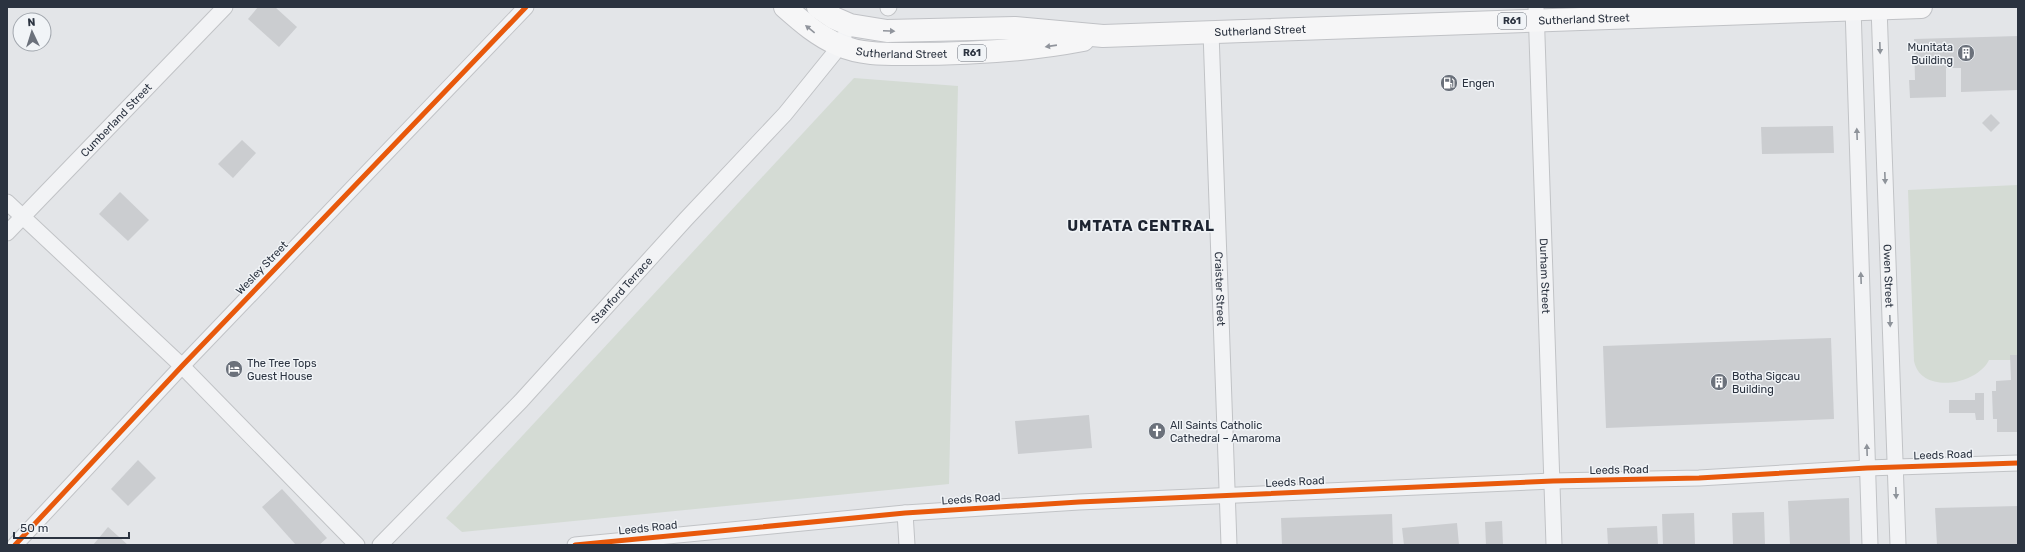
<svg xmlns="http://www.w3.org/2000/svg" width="2025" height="552" font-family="Rubik,sans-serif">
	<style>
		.green { fill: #d4dbd4 }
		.building { fill: #cbcdd0 }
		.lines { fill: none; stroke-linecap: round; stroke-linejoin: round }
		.street-casing { stroke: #c1c3c6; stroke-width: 17 }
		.primary-casing { stroke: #c0c2c6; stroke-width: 24 }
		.street { stroke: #f2f3f5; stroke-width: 15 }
		.primary { stroke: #f6f6f7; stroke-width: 22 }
		.cycleway-casing { stroke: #f1f4f7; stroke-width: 8 }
		.cycleway { stroke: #e8590c; stroke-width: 5 }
		.oneway { fill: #90949c }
		.oneway2 { fill: #8e939a }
		.labels { text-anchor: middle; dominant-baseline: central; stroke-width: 3; stroke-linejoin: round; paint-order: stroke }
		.shield { fill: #f1f4f7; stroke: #666d77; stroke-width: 1 }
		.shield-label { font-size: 10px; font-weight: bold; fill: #2b3340 }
		.street-label { font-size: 11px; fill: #2b3340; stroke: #f1f4f7 }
		.poi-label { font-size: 11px; fill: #2b3340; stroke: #f1f4f7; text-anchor: start }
		.district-label { font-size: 15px; font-weight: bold; letter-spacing: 1px; fill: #1d2431; stroke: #f1f4f7 }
	</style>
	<rect width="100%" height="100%" fill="#e3e5e8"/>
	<g class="green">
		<polygon points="854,78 958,86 949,484 462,532 446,518"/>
		<path d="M2018,185V355L2010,360H1989C1977,385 1921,395 1914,361L1908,190Z"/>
	</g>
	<g class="building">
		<polygon points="258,7 275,7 297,27 279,47 248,19"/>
		<polygon points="2018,36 2018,90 1961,92 1961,68 1946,68 1946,97 1910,98 1909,80 1915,80 1914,39"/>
		<polygon points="1991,114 2000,123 1991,132 1982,123"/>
		<polygon points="1833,126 1834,153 1762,154 1761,127"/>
		<polygon points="242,140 256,153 233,178 218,164"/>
		<polygon points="120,192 149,220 128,241 99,214"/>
		<polygon points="1831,338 1834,419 1606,428 1603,346"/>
		<polygon points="2010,355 2018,355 2018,432 1997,432 1997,419 1993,419 1992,391 1996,391 1996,381 2011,380"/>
		<polygon points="1975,393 1984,393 1984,420 1976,420 1975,413 1949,413 1949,400 1975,400"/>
		<polygon points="1089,415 1092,448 1018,454 1015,421"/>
		<polygon points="138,460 156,478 128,506 111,489"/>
		<polygon points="282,489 327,538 319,545 296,545 262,507"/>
		<polygon points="1849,498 1850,545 1790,545 1788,501"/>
		<polygon points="2018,506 2018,545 1937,545 1935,508"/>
		<polygon points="1764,512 1765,545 1733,545 1732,513"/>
		<polygon points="1694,513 1695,545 1663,545 1662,514"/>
		<polygon points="1392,514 1393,545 1282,545 1281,518"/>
		<polygon points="1502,521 1503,545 1486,545 1485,522"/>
		<polygon points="1457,523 1459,545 1404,545 1402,528"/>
		<polygon points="1657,526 1658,545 1608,545 1607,528"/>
		<polygon points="108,527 128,545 93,545"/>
	</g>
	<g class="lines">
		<defs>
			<g id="street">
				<path id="s1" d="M1536,7L1554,545"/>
				<polyline points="1853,7 1870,545"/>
				<path id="s2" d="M1879,7L1898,545"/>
				<polyline points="888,8 889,7"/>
				<path id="s3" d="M1211,32L1229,545"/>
				<polyline points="7,202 182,366 357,545"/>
				<path id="s4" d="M7,233L225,7"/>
				<polyline points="905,513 907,545"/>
				<polyline points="15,545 182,366 526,7"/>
				<path id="s5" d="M380,545L521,401L686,219L785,114L840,46L844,37"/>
				<polyline points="575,545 905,513 1079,502 1553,481 1699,478 1867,468 2018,463"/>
			</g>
			<g id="primary">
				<path id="s6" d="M785,7C802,22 818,36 839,45C861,55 887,54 911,54C969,54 1026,51 1083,40"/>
				<path id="s7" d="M818,7L834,18L850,25L887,31L1015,28L1103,36L1921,7"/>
			</g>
		</defs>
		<use href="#street" class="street-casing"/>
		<use href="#primary" class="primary-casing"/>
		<use href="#street" class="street"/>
		<use href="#primary" class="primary"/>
		<defs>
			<g id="cycleway">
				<polyline points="15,545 182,366 526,7"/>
				<polyline points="575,545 905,513 1079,502 1553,481 1699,478 1867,468 2018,463"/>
			</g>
		</defs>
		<use href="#cycleway" class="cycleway-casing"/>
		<use href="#cycleway" class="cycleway"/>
	</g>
	<defs><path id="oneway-solid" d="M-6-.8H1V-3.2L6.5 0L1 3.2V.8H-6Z"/></defs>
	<g class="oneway">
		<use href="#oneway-solid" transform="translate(810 29) rotate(-141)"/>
		<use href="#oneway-solid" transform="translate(889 31) rotate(2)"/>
		<use href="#oneway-solid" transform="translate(1051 46) rotate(172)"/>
	</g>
	<g class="oneway2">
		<use href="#oneway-solid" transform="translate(1880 48) rotate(88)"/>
		<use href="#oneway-solid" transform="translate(1857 134) rotate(-92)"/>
		<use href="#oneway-solid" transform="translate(1885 178) rotate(88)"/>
		<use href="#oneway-solid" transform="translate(1861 278) rotate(-92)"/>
		<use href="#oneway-solid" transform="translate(1890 321) rotate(88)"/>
		<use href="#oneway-solid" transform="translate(1867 450) rotate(-92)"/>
		<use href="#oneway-solid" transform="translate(1896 493) rotate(88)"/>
	</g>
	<defs>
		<symbol id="building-disc" viewBox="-11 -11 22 22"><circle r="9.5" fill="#6b717b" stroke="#f1f4f7"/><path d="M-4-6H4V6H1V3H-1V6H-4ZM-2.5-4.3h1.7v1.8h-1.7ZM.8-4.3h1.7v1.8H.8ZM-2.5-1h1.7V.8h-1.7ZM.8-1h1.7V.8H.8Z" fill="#fff"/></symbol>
		<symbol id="fuel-disc" viewBox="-11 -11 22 22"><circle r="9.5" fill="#6b717b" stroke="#f1f4f7"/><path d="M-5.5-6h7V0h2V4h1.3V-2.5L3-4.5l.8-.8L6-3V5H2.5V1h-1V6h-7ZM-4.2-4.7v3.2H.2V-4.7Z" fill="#fff"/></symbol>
		<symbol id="hotel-disc" viewBox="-11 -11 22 22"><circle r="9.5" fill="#6b717b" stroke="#f1f4f7"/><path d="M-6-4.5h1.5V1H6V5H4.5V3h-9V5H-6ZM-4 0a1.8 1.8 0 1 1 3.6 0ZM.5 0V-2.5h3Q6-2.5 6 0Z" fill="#fff"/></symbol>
		<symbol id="church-disc" viewBox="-11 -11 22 22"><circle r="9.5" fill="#6b717b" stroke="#f1f4f7"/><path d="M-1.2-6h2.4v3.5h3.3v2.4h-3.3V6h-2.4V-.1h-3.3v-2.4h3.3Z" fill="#fff"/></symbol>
	</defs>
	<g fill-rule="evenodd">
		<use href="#building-disc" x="1956" y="43" width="20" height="20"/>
		<use href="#fuel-disc" x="1439" y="73" width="20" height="20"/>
		<use href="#hotel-disc" x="224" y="359" width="20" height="20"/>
		<use href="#building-disc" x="1709" y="372" width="20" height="20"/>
		<use href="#church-disc" x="1147" y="421" width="20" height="20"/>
	</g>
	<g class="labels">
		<g class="shield">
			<rect x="1498" y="13" width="28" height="16" rx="3"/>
			<rect x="958" y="45" width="28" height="16" rx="3"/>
		</g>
		<g class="shield-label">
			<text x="1512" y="21">R61</text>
			<text x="972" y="53">R61</text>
		</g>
		<g class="street-label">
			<text stroke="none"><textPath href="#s7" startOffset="772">Sutherland Street</textPath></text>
			<text stroke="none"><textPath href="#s7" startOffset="448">Sutherland Street</textPath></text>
			<text stroke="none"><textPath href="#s6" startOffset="130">Sutherland Street</textPath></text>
			<text stroke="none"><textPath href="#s4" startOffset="157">Cumberland Street</textPath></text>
			<text transform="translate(262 268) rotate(-46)">Wesley Street</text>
			<text stroke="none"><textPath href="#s1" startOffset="269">Durham Street</textPath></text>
			<text stroke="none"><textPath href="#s2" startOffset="269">Owen Street</textPath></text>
			<text stroke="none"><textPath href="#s3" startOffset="257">Craister Street</textPath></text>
			<text stroke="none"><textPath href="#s5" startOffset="351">Stanford Terrace</textPath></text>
			<text transform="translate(1943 455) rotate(-2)">Leeds Road</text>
			<text transform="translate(1619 470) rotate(-1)">Leeds Road</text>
			<text transform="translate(1295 482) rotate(-3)">Leeds Road</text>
			<text transform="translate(971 499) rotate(-4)">Leeds Road</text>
			<text transform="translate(648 528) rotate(-6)">Leeds Road</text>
		</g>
		<g class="poi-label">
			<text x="1953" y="47" text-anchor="end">Munitata<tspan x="1953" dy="13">Building</tspan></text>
			<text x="1462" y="83">Engen</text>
			<text x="247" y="363">The Tree Tops<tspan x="247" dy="13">Guest House</tspan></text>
			<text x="1732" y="376">Botha Sigcau<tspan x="1732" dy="13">Building</tspan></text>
			<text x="1170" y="425">All Saints Catholic<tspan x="1170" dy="13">Cathedral – Amaroma</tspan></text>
		</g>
		<g class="district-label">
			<text x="1141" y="226">UMTATA CENTRAL</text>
		</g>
	</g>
	<rect width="2025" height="552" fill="none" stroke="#2b3340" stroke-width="16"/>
	<g transform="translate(32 32) rotate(356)"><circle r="19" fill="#f1f4f7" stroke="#a2a7ae"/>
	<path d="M0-3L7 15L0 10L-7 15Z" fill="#6b717b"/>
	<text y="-6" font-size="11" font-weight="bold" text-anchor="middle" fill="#2b3340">N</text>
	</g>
	<path d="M14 532v6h115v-6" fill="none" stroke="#2b3340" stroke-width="2"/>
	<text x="20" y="532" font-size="12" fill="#2b3340" stroke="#f1f4f7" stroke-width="3" paint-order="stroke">50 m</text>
</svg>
